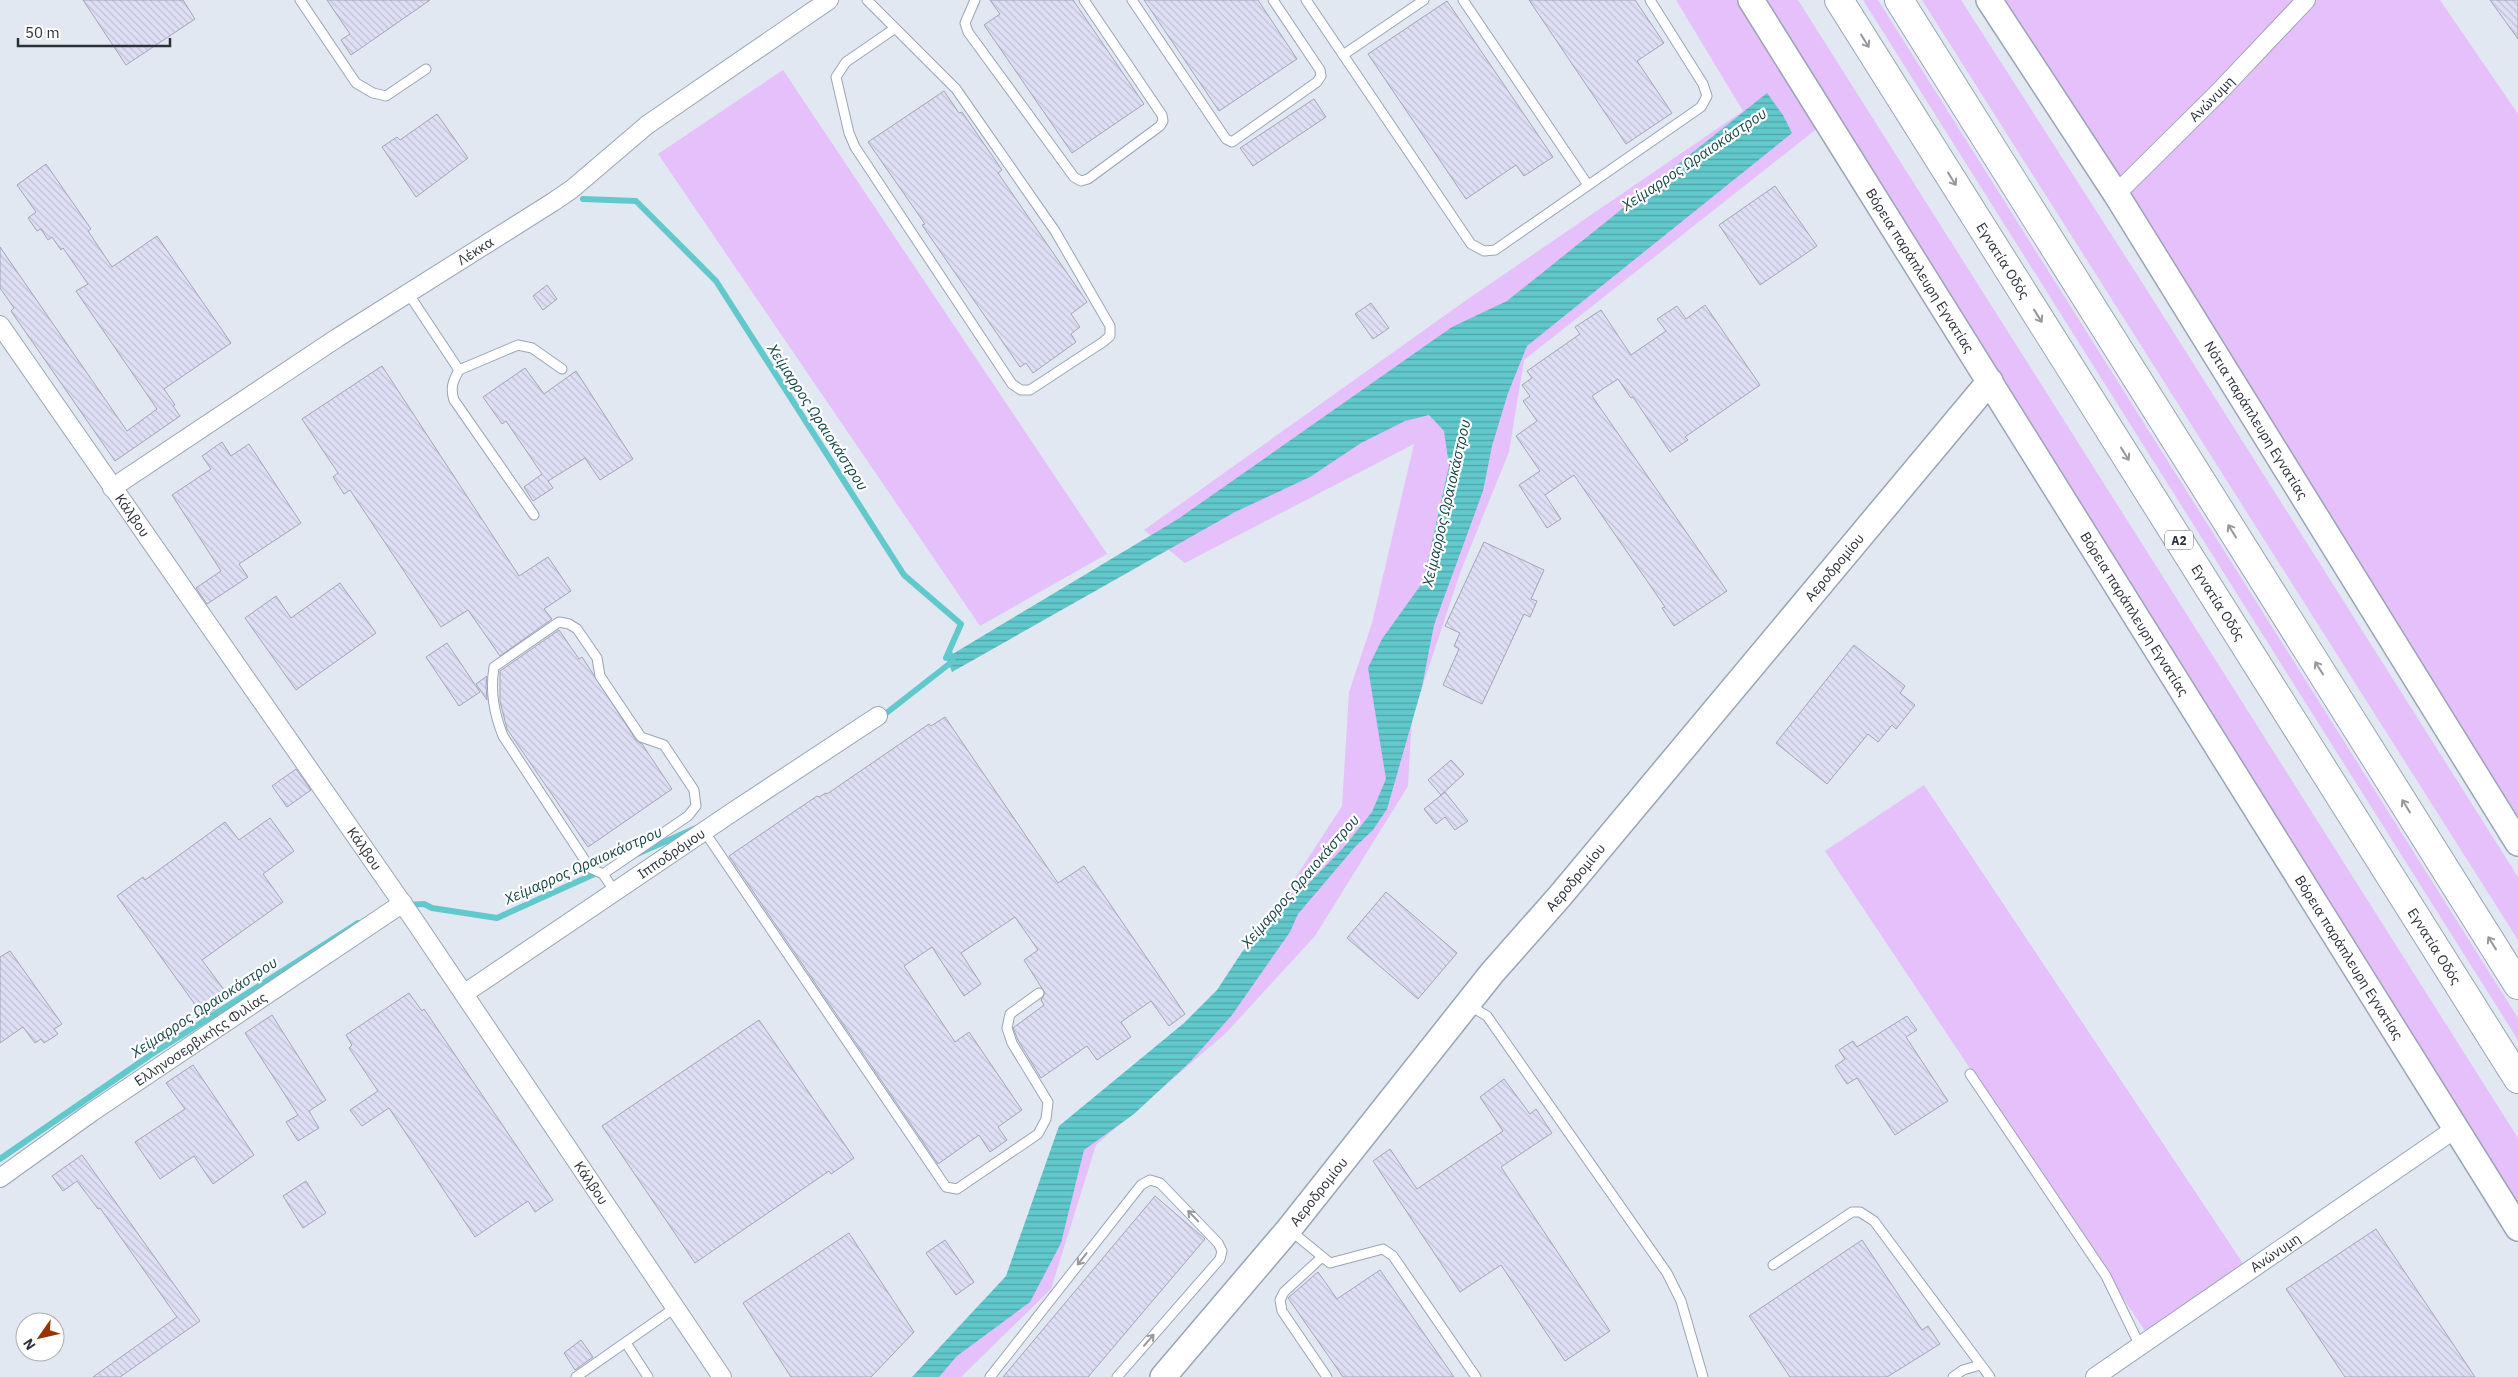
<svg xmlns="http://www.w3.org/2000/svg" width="2518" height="1377" font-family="'IBM Plex Sans',sans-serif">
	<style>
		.built { fill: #e1e8f2; fill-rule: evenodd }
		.green { fill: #e6c0fb }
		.water { fill: url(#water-rules) }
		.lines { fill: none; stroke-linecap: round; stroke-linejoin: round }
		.stream { stroke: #61c9cc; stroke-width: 6 }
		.building { fill: url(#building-back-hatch); stroke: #a3a4b8 }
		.lane-casing { stroke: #99a5b6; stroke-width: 11 }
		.street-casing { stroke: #99a5b6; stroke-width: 20 }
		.secondary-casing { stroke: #99a5b6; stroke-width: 28 }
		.highway-casing { stroke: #99a5b6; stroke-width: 30 }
		.lane { stroke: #fff; stroke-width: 9 }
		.street { stroke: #fff; stroke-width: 18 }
		.secondary { stroke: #fff; stroke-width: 25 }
		.highway { stroke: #fff; stroke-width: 28 }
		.oneway { stroke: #96989c }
		.labels { text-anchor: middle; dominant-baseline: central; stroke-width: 4.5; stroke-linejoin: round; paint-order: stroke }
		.shield { fill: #fff; stroke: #6b6f74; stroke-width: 1 }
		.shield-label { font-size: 12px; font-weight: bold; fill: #2c3138 }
		.street-label { font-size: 14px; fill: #2c3138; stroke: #fff }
		.water-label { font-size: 15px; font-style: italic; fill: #154546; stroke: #fff }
	</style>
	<defs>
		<pattern id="water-rules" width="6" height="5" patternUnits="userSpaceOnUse" patternTransform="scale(1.25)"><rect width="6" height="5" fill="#61c9cc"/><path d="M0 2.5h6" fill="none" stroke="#50a4a7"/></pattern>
		<pattern id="building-back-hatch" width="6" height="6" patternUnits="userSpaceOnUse" patternTransform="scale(1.25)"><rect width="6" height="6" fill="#dedff4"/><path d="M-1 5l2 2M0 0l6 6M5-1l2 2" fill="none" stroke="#bfc0d2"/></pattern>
	</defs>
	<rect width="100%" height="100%" fill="#f2f7ff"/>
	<path class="built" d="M0,0H2518V1377H0ZM25,1322H55V1352H25Z"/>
	<g class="green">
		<polygon points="1676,0 1742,0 1819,127 1524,360 1509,452 1460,573 1412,718 1408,786 1315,936 1226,1033 1096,1145 1051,1289 961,1377 913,1377 1013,1275 1075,1115 1212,1006 1342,806 1349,692 1372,623 1414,444 1185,563 1144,530 1465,301 1743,111"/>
		<polygon points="1763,0 1798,0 2518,1138 2518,1204"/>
		<polygon points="1863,0 1878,0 2518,1018 2518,1040"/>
		<polygon points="1922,0 1961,0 2145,287 2518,877 2518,940"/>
		<polygon points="1992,0 2440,0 2518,114 2518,825"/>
		<polygon points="783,70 1107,554 980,626 658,154"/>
		<polygon points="1924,785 2244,1265 2145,1331 1825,851"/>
	</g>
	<polygon class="water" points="1767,93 1783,115 1792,133 1527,346 1508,393 1492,446 1483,491 1434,625 1422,687 1387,809 1373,830 1355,847 1298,914 1290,932 1232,1015 1190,1062 1134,1114 1084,1150 1061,1243 1030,1302 957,1356 939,1377 912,1377 1006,1276 1059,1126 1184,1023 1217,990 1242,952 1344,847 1372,812 1386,779 1368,668 1382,639 1423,582 1449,466 1444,431 1429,415 1405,421 1361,443 1310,477 1235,512 952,672 946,658 1178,519 1452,327 1507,301"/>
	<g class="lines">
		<g class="stream">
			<polyline points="583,199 636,201 716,281 904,575 961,624 946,658 951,655"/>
			<polyline points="880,718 953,661"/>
			<polyline points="637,854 696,828"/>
			<polyline points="407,905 424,904 432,908 497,918 601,871"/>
			<polyline points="0,1159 152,1054 358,923"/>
		</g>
	</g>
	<g class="building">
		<polygon points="83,0 183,0 195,19 126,65"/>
		<polygon points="327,0 430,0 351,55 341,40 350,34"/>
		<polygon points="990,0 1073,0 1144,104 1072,153 984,25 1000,14"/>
		<polygon points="1144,0 1258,0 1297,59 1219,111"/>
		<polygon points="1529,0 1635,0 1664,43 1637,61 1672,113 1626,144"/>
		<polygon points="2490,0 2518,0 2518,39"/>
		<polygon points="1447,1 1553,157 1524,176 1516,165 1466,199 1368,54"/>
		<polygon points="944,91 959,113 962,112 1002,170 998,173 1087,302 1071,314 1080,327 1071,334 1076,342 1033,373 1026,363 1020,367 922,225 925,224 868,142"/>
		<polygon points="1314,99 1326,117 1253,166 1240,148"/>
		<polygon points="437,114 468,158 416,197 382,147 397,137 400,140"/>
		<polygon points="46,164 91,229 88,231 112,267 157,236 231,343 164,389 175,405 173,406 180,416 115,461 11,311 14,308 0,288 0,247 127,431 157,409 76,291 88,284 63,248 61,250 52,237 48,240 41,229 37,231 28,218 36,212 17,185"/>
		<polygon points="1775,186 1817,246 1760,285 1719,225"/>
		<polygon points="547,285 557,299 543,310 533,296"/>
		<polygon points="1371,303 1389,328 1373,339 1355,314"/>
		<polygon points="1705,305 1760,385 1685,437 1688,440 1670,452 1633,397 1631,398 1618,379 1592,396 1727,591 1674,626 1662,608 1665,607 1574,475 1545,495 1561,519 1547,528 1519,485 1540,471 1516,436 1537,421 1523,401 1530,396 1522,385 1532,378 1527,371 1580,334 1575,327 1601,310 1631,355 1666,331 1657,319 1677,306 1686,319"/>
		<polygon points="382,366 519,576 548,557 571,591 544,609 552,619 500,656 468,610 441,627 350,490 344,494 333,477 338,473 302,419"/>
		<polygon points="525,368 544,394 576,371 633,459 600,480 585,458 548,481 553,488 533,501 524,487 542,474 506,421 502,424 483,397"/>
		<polygon points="222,442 231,456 249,444 301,523 239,564 248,577 207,604 196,588 221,571 172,495 211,469 202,456"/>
		<polygon points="1484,542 1544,570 1531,599 1537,601 1530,617 1524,614 1482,704 1443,685 1459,649 1454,646 1460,633 1445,626"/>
		<polygon points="340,583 376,633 296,690 245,618 276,596 291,618"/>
		<polygon points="559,630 579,659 582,657 636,740 642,744 672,789 588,847 507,729 500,701 500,671"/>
		<polygon points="447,643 480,692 459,706 426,657"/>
		<polygon points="1854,645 1905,686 1900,693 1915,705 1896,729 1892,725 1878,742 1868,734 1827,784 1776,743"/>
		<polygon points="487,676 486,685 487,700 476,684"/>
		<polygon points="945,717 1058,883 1084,866 1185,1014 1169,1026 1151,1001 1121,1022 1131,1037 1097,1060 1087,1046 1041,1078 1018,1040 1013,1028 1044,1005 1041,1000 1045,993 1024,960 1038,950 1015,917 961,953 981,984 964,996 932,947 904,966 955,1042 969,1032 1022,1110 998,1127 1007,1140 990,1152 979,1135 938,1164 729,856 817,796 819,797 826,793 827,794 929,724 931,726"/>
		<polygon points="1451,760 1464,774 1441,795 1428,780"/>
		<polygon points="296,769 311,790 287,807 272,786"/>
		<polygon points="1445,792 1468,821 1455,830 1445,817 1436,824 1424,809"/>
		<polygon points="270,818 294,851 263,874 283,902 202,960 230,998 204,1017 117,896 143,877 145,880 225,822 239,840"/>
		<polygon points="1386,892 1457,953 1418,999 1347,938"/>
		<polygon points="10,951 62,1024 54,1029 58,1034 44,1043 41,1039 35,1043 23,1027 0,1043 0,957"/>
		<polygon points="409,993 422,1011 424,1009 553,1200 535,1212 528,1201 475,1237 389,1108 362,1126 350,1110 378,1091 349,1048 352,1045 346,1035"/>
		<polygon points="272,1015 326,1100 309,1111 319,1128 298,1141 286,1122 298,1115 245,1033"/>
		<polygon points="1907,1016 1917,1030 1906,1037 1948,1101 1895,1135 1857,1078 1847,1084 1835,1066 1845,1059 1839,1050 1853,1041 1857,1047"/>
		<polygon points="759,1020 854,1158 831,1174 829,1171 695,1263 602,1126"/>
		<polygon points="193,1065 254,1155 213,1184 194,1156 160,1179 135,1142 185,1109 166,1083"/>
		<polygon points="1504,1079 1530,1114 1536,1109 1552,1133 1501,1167 1610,1331 1565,1361 1501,1265 1460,1292 1373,1161 1390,1149 1417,1189 1503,1131 1480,1097"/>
		<polygon points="82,1155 200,1321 120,1377 93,1377 177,1317 100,1208 98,1209 77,1181 63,1191 52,1176"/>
		<polygon points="306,1181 326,1213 303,1228 283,1196"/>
		<polygon points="1155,1196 1205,1239 1088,1377 1003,1377"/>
		<polygon points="2376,1229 2447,1335 2475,1377 2345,1377 2286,1289"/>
		<polygon points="849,1233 914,1332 871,1377 791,1377 743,1303"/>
		<polygon points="945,1240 974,1282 956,1295 926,1253"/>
		<polygon points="1862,1240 1922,1330 1928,1326 1940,1344 1887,1377 1790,1377 1749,1316"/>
		<polygon points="1380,1270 1454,1377 1343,1377 1288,1298 1318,1272 1337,1299"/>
		<polygon points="581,1340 593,1357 575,1370 564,1353"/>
	</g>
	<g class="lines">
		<defs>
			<g id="lane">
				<polyline points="300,0 356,83 373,93 386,96 426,69"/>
				<polyline points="867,0 956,89 1055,231 1110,326 1110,336 1103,342 1030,390 1021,390 1012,384 855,147 849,133 836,77 846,62 894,29"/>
				<polyline points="975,0 965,23 968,32 1074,177 1081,181 1088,179 1160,126 1163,121 1162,115 1084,0"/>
				<polyline points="1132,0 1226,139 1232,142 1317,82 1321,76 1320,70 1273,0"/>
				<polyline points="1306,0 1471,244 1484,251 1495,250 1701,107 1707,96 1703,84 1650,0"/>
				<polyline points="1463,0 1588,185"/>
				<polyline points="1343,55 1424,0"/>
				<path d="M408,293L459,370C453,381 450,388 454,400L534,515"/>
				<polyline points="459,370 518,345 532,348 562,369"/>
				<path d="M559,622L569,624L577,629L597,658L600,676L641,737L664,745L694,790L696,806L688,816L603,874L590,868L503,736C494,713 490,692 494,667Z"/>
				<polyline points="704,831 946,1187 957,1189 1038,1134 1046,1119 1048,1102 1012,1043 1007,1028 1010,1014 1039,993"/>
				<polyline points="603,874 615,892"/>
				<polyline points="1470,1006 1487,1016 1667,1273 1681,1301 1703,1377"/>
				<polyline points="1970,1074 2106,1276 2140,1346"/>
				<polyline points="1291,1231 1330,1263 1383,1249 1393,1256 1476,1377"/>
				<polyline points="1321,1258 1284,1292 1280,1300 1282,1311 1327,1377"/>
				<polyline points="1773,1265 1852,1212 1860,1212 1874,1221 1990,1377"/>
				<polyline points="626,1343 648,1377"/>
				<polyline points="576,1377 676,1307"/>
				<polyline points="990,1377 1141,1185 1150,1180 1160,1183 1218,1243 1222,1251 1220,1259 1117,1377"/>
				<polyline points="1953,1377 1963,1370 1980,1365"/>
			</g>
			<g id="street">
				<path id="s1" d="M2116,194L2218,93L2306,0"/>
				<path id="s2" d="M0,325L414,920L722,1377"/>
				<path id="s3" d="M112,488L337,338L553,202L572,189L647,125L829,0"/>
				<path id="s4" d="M465,993L734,811L878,716"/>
				<path id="s5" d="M0,1178L92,1112L403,903"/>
				<path id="s6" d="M2095,1377L2455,1129"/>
			</g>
			<g id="secondary">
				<path id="s7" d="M1751,0L2518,1228"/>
				<path id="s8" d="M1989,0L2116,194L2518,843"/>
				<path id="s9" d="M1163,1377L1289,1229L1492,973L1560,896L1990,381"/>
			</g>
			<g id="highway">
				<path id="s10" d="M1839,0L2518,1079"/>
				<polyline points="1899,0 2518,985"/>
			</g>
		</defs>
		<use href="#lane" class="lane-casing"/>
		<use href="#street" class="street-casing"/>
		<use href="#secondary" class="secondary-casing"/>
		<use href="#highway" class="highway-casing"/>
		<use href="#lane" class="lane"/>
		<use href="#street" class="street"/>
		<use href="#secondary" class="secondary"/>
		<use href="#highway" class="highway"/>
	</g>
	<defs><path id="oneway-shaft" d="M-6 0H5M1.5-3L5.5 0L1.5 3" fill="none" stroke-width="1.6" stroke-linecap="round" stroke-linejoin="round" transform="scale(1.25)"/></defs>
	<g class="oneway">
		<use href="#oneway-shaft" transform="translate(1865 41) rotate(58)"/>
		<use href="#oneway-shaft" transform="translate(1952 179) rotate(58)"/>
		<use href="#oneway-shaft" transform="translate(2038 316) rotate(58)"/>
		<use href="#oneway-shaft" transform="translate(2125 454) rotate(58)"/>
		<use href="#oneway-shaft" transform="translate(2232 531) rotate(-122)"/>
		<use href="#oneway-shaft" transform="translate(2319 668) rotate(-122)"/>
		<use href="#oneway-shaft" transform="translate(2406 806) rotate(-122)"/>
		<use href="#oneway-shaft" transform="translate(2492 943) rotate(-122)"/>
		<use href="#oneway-shaft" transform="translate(1193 1216) rotate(-134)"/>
		<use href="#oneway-shaft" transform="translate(1082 1259) rotate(128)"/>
		<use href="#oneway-shaft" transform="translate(1149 1340) rotate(-49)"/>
	</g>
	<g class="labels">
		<rect class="shield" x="2165" y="530.5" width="28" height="19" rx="4"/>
		<g class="shield-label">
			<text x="2179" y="540">Α2</text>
		</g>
		<g class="street-label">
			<text stroke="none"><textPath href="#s1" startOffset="135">Ανώνυμη</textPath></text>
			<text stroke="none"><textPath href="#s3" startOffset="434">Λέκκα</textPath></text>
			<text stroke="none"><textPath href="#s10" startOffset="308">Εγνατία Οδός</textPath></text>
			<text stroke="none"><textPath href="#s7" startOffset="319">Βόρεια παράπλευρη Εγνατίας</textPath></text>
			<text stroke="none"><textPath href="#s8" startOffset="498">Νότια παράπλευρη Εγνατίας</textPath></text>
			<text stroke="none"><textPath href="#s2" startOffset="232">Κάλβου</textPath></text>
			<text stroke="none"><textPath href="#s9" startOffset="1052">Αεροδρομίου</textPath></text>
			<text stroke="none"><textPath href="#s10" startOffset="712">Εγνατία Οδός</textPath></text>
			<text stroke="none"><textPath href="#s7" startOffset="724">Βόρεια παράπλευρη Εγνατίας</textPath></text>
			<text stroke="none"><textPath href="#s2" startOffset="638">Κάλβου</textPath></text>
			<text stroke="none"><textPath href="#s4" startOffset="249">Ιπποδρόμου</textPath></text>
			<text stroke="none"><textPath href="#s9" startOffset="648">Αεροδρομίου</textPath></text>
			<text stroke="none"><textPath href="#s10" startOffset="1118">Εγνατία Οδός</textPath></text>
			<text stroke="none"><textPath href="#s7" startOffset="1129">Βόρεια παράπλευρη Εγνατίας</textPath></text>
			<text stroke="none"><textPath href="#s5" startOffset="244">Ελληνοσερβικήςς Φιλίας</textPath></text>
			<text stroke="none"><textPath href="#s2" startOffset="1042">Κάλβου</textPath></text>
			<text stroke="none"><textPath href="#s9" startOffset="242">Αεροδρομίου</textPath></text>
			<text stroke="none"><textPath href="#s6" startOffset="219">Ανώνυμη</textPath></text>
		</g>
		<g class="water-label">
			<text transform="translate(1694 159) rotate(-34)">Χείμαρρος Ωραιοκάστρου</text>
			<text transform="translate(818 417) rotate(57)">Χείμαρρος Ωραιοκάστρου</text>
			<text transform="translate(1446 503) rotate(-77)">Χείμαρρος Ωραιοκάστρου</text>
			<text transform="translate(583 865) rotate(-24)">Χείμαρρος Ωραιοκάστρου</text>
			<text transform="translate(1300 881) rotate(-49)">Χείμαρρος Ωραιοκάστρου</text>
			<text transform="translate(204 1007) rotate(-33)">Χείμαρρος Ωραιοκάστρου</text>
		</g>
	</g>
	<g transform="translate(40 1337) rotate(236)"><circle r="24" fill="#ffffff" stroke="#abadaf"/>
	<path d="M0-4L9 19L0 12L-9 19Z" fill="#983302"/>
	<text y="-8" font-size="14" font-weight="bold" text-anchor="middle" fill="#2c3138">N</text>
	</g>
	<path d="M18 38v8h152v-8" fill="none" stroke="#2c3138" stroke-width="2.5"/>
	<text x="25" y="38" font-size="15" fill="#2c3138" stroke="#ffffff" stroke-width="4" paint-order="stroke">50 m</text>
</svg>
